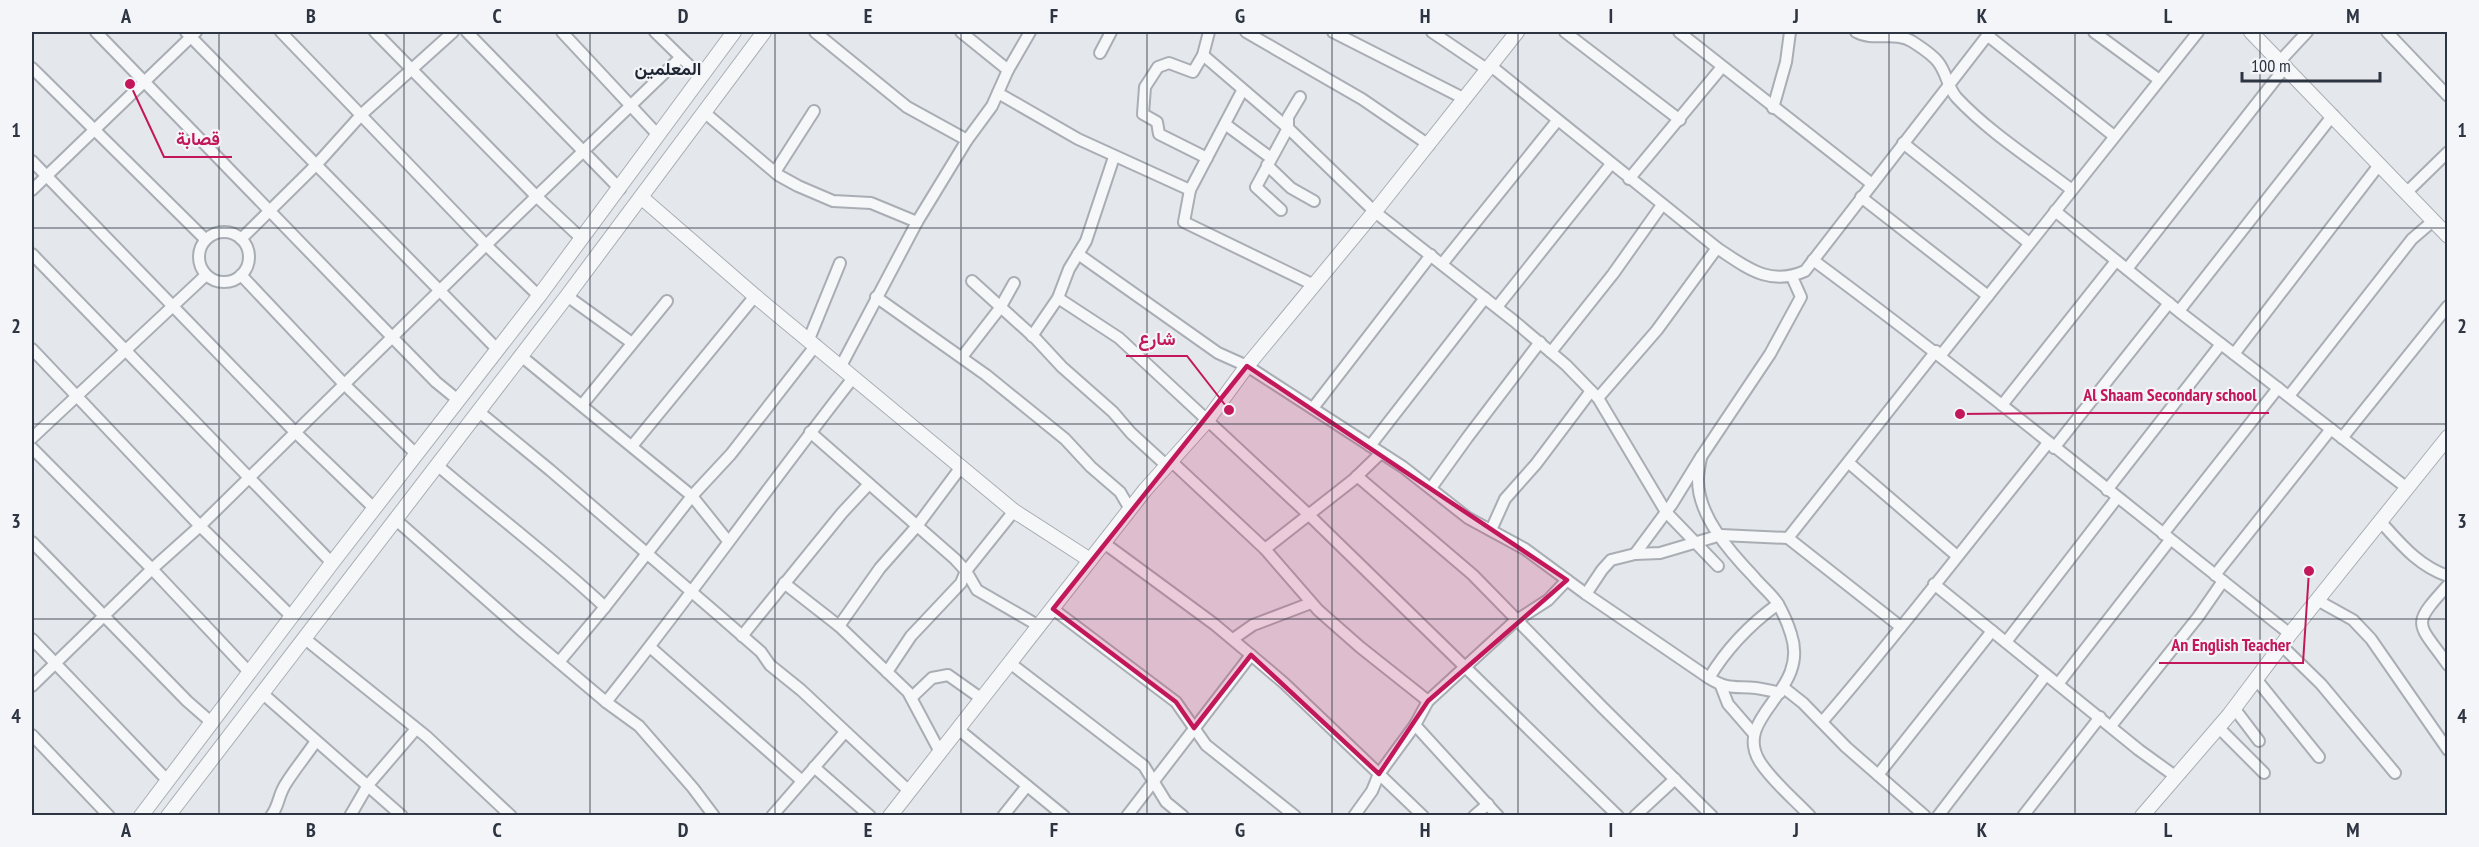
<svg xmlns="http://www.w3.org/2000/svg" width="2479" height="847" font-family="'PT Sans Narrow',Vazirmatn,sans-serif">
	<style>
		.lines { fill: none; stroke-linecap: round; stroke-linejoin: round }
		.minor-casing { stroke: #a9aeb5; stroke-width: 14 }
		.tertiary-casing { stroke: #a9aeb5; stroke-width: 16 }
		.minor { stroke: #f6f7f9; stroke-width: 10 }
		.tertiary { stroke: #f6f7f9; stroke-width: 14 }
		.marked { fill: #c2185b; fill-opacity: 0.2; stroke: #c2185b; stroke-width: 4.5; stroke-linejoin: round }
		.grid { fill: none; stroke: #2d3442; stroke-width: 1.5; stroke-opacity: 0.55 }
		.labels { text-anchor: middle; dominant-baseline: central; stroke-width: 4.5; stroke-linejoin: round; paint-order: stroke }
		.neighbourhood-label { font-size: 18px; font-weight: bold; fill: #1f2633; stroke: #f4f5f8 }
		.leader { fill: none; stroke: #c2185b; stroke-width: 2 }
		.callout-dot { fill: #c2185b; stroke: #f4f5f8; stroke-width: 2 }
		.callout-label { font-size: 18px; text-anchor: middle; font-weight: bold; fill: #c2185b; stroke: #f4f5f8; stroke-width: 4.5; stroke-linejoin: round; paint-order: stroke }
		.neatline { fill: none; stroke: #2d3442; stroke-width: 2 }
		.grid-label { font-size: 20px; text-anchor: middle; font-weight: bold; fill: #2d3442 }
	</style>
	<rect width="100%" height="100%" fill="#e4e7eb"/>
	<g class="lines">
		<defs>
			<g id="minor">
				<polyline points="96,32 392,337 436,382 458,400"/>
				<polyline points="186,32 497,349"/>
				<polyline points="281,32 486,245 539,296"/>
				<polyline points="375,32 536,196 582,239"/>
				<polyline points="467,32 620,189"/>
				<polyline points="562,32 658,135"/>
				<polyline points="655,32 701,77"/>
				<polyline points="815,32 907,107 967,140"/>
				<polyline points="961,32 1008,70"/>
				<polyline points="1246,32 1362,99 1429,145"/>
				<polyline points="1333,32 1465,99"/>
				<polyline points="1432,32 1488,70"/>
				<polyline points="1565,32 1680,120"/>
				<polyline points="1679,32 1872,184"/>
				<path d="M1856,32C1874,42 1895,30 1913,42C1922,48 1932,54 1938,62C1947,73 1947,87 1957,98C1990,133 2033,160 2072,190"/>
				<polyline points="2094,32 2158,79"/>
				<polyline points="2387,32 2448,96"/>
				<polyline points="1987,35 2114,136"/>
				<polyline points="1100,53 1111,32"/>
				<polyline points="1203,55 1288,128 1375,212 1514,321 1566,365 1598,398 1666,512 1718,566"/>
				<polyline points="2280,61 2307,32"/>
				<path d="M1491,66L1717,248C1746,267 1769,287 1805,271L1990,32"/>
				<polyline points="32,68 205,239"/>
				<polyline points="998,93 1078,139 1190,190 1242,91"/>
				<polyline points="1773,108 1786,62 1790,32"/>
				<polyline points="704,112 778,175 798,186 833,201 871,203 917,222"/>
				<polyline points="1225,124 1271,158"/>
				<polyline points="1903,143 2029,243"/>
				<polyline points="1207,158 1159,134 1157,122 1143,114 1145,87 1158,67 1169,63 1193,72 1203,55 1209,32"/>
				<polyline points="32,161 295,432 374,508"/>
				<polyline points="1267,165 1291,188 1314,201"/>
				<polyline points="775,172 814,111"/>
				<polyline points="1629,179 1722,67"/>
				<polyline points="32,190 196,32"/>
				<polyline points="1190,190 1184,222 1314,285"/>
				<polyline points="2406,193 2448,152"/>
				<polyline points="1861,197 1988,296"/>
				<polyline points="1281,210 1256,187 1288,128 1288,117 1300,97"/>
				<polyline points="2055,211 2181,313 2407,488"/>
				<circle cx="224" cy="257" r="25"/>
				<polyline points="241,239 317,164 362,114 453,32"/>
				<polyline points="32,254 332,563"/>
				<path d="M1078,254L1218,353L1247,366L1403,467L1468,518L1525,549L1586,594L1709,678C1728,690 1735,686 1756,688C1764,689 1772,691 1780,693"/>
				<path d="M1813,260C1975,380 2131,509 2290,634"/>
				<polyline points="1442,264 1557,121"/>
				<polyline points="2127,269 2286,66"/>
				<polyline points="241,275 344,384 416,454"/>
				<polyline points="972,281 1036,339 1062,367 1113,412 1131,433 1167,466"/>
				<polyline points="567,296 632,343"/>
				<polyline points="876,297 986,375 1065,439 1091,467 1120,492 1130,509"/>
				<polyline points="1058,298 1119,338 1309,515 1618,816"/>
				<polyline points="1497,307 1611,164"/>
				<polyline points="2179,311 2333,115"/>
				<polyline points="1032,336 1058,298 1069,269 1086,241 1114,157"/>
				<polyline points="809,339 840,263"/>
				<polyline points="32,349 200,526 291,616"/>
				<polyline points="1551,352 1613,274 1662,205"/>
				<polyline points="2234,354 2379,165"/>
				<polyline points="1941,355 2198,32"/>
				<polyline points="521,356 692,496 728,541"/>
				<polyline points="962,357 1000,308 1014,283"/>
				<polyline points="841,366 917,222 967,140 992,106 1008,70 1030,32"/>
				<polyline points="2289,396 2412,239 2433,221"/>
				<polyline points="1598,398 1657,330 1717,248"/>
				<polyline points="582,405 667,301"/>
				<polyline points="2002,405 2116,261"/>
				<polyline points="1313,408 1431,255"/>
				<polyline points="478,411 550,470 715,612 761,652 770,665 801,690 909,791"/>
				<polyline points="810,432 955,559 966,571 977,590 1039,626"/>
				<polyline points="32,438 206,275"/>
				<polyline points="2342,438 2448,306"/>
				<polyline points="632,446 755,296"/>
				<polyline points="1370,446 1485,298"/>
				<polyline points="32,448 152,569 249,672"/>
				<polyline points="2054,448 2169,303"/>
				<path d="M1701,457C1700,464 1698,472 1698,480C1698,516 1730,552 1754,577C1761,586 1772,594 1778,604C1783,613 1788,624 1791,634C1811,692 1731,716 1760,762C1773,782 1794,799 1810,816"/>
				<polyline points="1171,461 1265,549 1318,610 1360,647 1428,701"/>
				<polyline points="1849,463 1957,556"/>
				<path d="M437,465C493,513 552,557 605,607"/>
				<polyline points="1357,476 1473,575 1602,707 1712,816"/>
				<polyline points="1431,488 1467,438 1540,342"/>
				<polyline points="2107,490 2221,344"/>
				<polyline points="395,519 522,631 606,702 639,726 693,788 714,816"/>
				<path d="M2380,521C2400,543 2418,566 2448,576"/>
				<polyline points="1491,530 1505,499 1536,464 1591,391"/>
				<polyline points="2163,534 2278,388"/>
				<polyline points="32,542 187,701 211,722"/>
				<polyline points="1104,543 1214,624 1251,655 1284,683 1423,816"/>
				<polyline points="1265,549 1353,480 1381,453"/>
				<polyline points="1635,554 1672,504 1701,457 1770,354 1801,297 1792,277"/>
				<polyline points="2215,575 2331,429"/>
				<polyline points="784,583 839,626 908,692 940,752"/>
				<polyline points="1934,584 2139,750 2175,776"/>
				<path d="M2448,585C2410,627 2417,621 2448,665"/>
				<polyline points="1586,594 1602,570 1611,560 1635,554 1660,553 1721,535 1788,538"/>
				<polyline points="2317,600 2353,620 2371,639 2448,750"/>
				<polyline points="1053,609 1176,702 1206,745 1295,816"/>
				<polyline points="839,626 880,568 917,526 961,467"/>
				<polyline points="1901,627 1788,538 1936,351"/>
				<polyline points="742,636 842,513 869,484"/>
				<polyline points="304,638 427,737 511,816"/>
				<polyline points="32,639 168,781"/>
				<polyline points="1233,639 1253,625 1311,603"/>
				<polyline points="2006,642 2117,498"/>
				<polyline points="2281,645 2321,684 2395,773"/>
				<polyline points="650,647 801,780"/>
				<polyline points="559,662 605,607 692,496 731,454 816,345"/>
				<polyline points="1010,663 1144,766 1166,802 1183,816"/>
				<polyline points="887,672 911,636 961,583 966,571 1014,511"/>
				<path d="M1709,678C1727,648 1749,625 1778,604"/>
				<polyline points="2256,679 2319,757"/>
				<polyline points="2058,684 2170,540"/>
				<polyline points="32,686 152,569 200,526 486,245 680,58"/>
				<polyline points="1721,686 1728,704 1754,734"/>
				<polyline points="1784,688 1803,703 1846,747 1925,816"/>
				<polyline points="262,693 402,816"/>
				<polyline points="912,697 932,678 948,675 982,699"/>
				<path d="M606,702C691,596 769,485 853,378"/>
				<polyline points="2234,708 2259,741"/>
				<path d="M1822,722C1900,632 1973,536 2048,443"/>
				<polyline points="1415,725 1498,816"/>
				<polyline points="2111,726 2198,617 2223,581"/>
				<polyline points="2218,727 2264,773"/>
				<polyline points="958,729 1064,816"/>
				<polyline points="32,735 109,816"/>
				<polyline points="814,767 870,816"/>
				<polyline points="1878,775 1992,631"/>
				<path d="M271,816C279,806 278,796 285,785C294,770 306,756 316,741"/>
				<polyline points="350,816 368,785 416,729"/>
				<polyline points="772,816 845,732"/>
				<polyline points="1003,816 1027,786"/>
				<polyline points="1127,816 1251,655"/>
				<polyline points="1354,816 1372,791 1379,774 1415,725 1428,701 1514,622 1548,600 1567,580"/>
				<polyline points="1474,816 1488,804"/>
				<polyline points="1635,816 1675,779"/>
				<polyline points="1938,816 2046,675"/>
				<polyline points="2023,816 2100,717"/>
			</g>
			<g id="tertiary">
				<polyline points="2251,32 2448,236"/>
				<polyline points="641,197 755,296 1014,511 1090,560"/>
				<polyline points="141,816 332,563 539,296 734,32"/>
				<polyline points="168,816 567,296 764,32"/>
				<polyline points="890,816 1145,490 1206,422 1247,366 1380,205 1517,32"/>
				<polyline points="2142,816 2229,715 2290,634 2448,437"/>
			</g>
		</defs>
		<use href="#minor" class="minor-casing"/>
		<use href="#tertiary" class="tertiary-casing"/>
		<use href="#minor" class="minor"/>
		<use href="#tertiary" class="tertiary"/>
	</g>
	<path class="marked" d="M1247,366L1567,580L1428,701L1379,774L1251,655L1194,728L1176,702L1053,609Z"/>
	<path class="grid" d="M219,32V816M404,32V816M590,32V816M775,32V816M961,32V816M1147,32V816M1332,32V816M1518,32V816M1704,32V816M1889,32V816M2075,32V816M2260,32V816M32,228H2448M32,424H2448M32,619H2448"/>
	<g class="labels">
		<g class="neighbourhood-label">
			<text x="668" y="68">المعلمين</text>
		</g>
	</g>
	<path class="leader" d="M130 84L164 157H232M1229 410L1187 356H1126M1960 414L2071 413H2269M2309 571L2303 663H2159"/>
	<g class="callout-dot">
		<circle cx="130" cy="84" r="6"/>
		<circle cx="1229" cy="410" r="6"/>
		<circle cx="1960" cy="414" r="6"/>
		<circle cx="2309" cy="571" r="6"/>
	</g>
	<g class="callout-label">
		<text x="198" y="145">قصابة</text>
		<text x="1157" y="345">شارع</text>
		<text x="2170" y="401">Al Shaam Secondary school</text>
		<text x="2231" y="651">An English Teacher</text>
	</g>
	<rect width="2479" height="847" fill="none" stroke="#f4f5f8" stroke-width="66"/>
	<path d="M2242 72v9h138v-9" fill="none" stroke="#2d3442" stroke-width="3"/>
	<text x="2251" y="72" font-size="18" fill="#2d3442" stroke="#f4f5f8" stroke-width="4.5" paint-order="stroke">100 m</text>
	<rect x="33" y="33" width="2413" height="781" class="neatline"/>
	<g class="grid-label">
		<text x="126" y="23">A</text>
		<text x="311" y="23">B</text>
		<text x="497" y="23">C</text>
		<text x="683" y="23">D</text>
		<text x="868" y="23">E</text>
		<text x="1054" y="23">F</text>
		<text x="1240" y="23">G</text>
		<text x="1425" y="23">H</text>
		<text x="1611" y="23">I</text>
		<text x="1796" y="23">J</text>
		<text x="1982" y="23">K</text>
		<text x="2168" y="23">L</text>
		<text x="2353" y="23">M</text>
		<text x="16" y="137">1</text>
		<text x="2462" y="137">1</text>
		<text x="16" y="333">2</text>
		<text x="2462" y="333">2</text>
		<text x="16" y="528">3</text>
		<text x="2462" y="528">3</text>
		<text x="16" y="723">4</text>
		<text x="2462" y="723">4</text>
		<text x="126" y="837">A</text>
		<text x="311" y="837">B</text>
		<text x="497" y="837">C</text>
		<text x="683" y="837">D</text>
		<text x="868" y="837">E</text>
		<text x="1054" y="837">F</text>
		<text x="1240" y="837">G</text>
		<text x="1425" y="837">H</text>
		<text x="1611" y="837">I</text>
		<text x="1796" y="837">J</text>
		<text x="1982" y="837">K</text>
		<text x="2168" y="837">L</text>
		<text x="2353" y="837">M</text>
	</g>
</svg>
